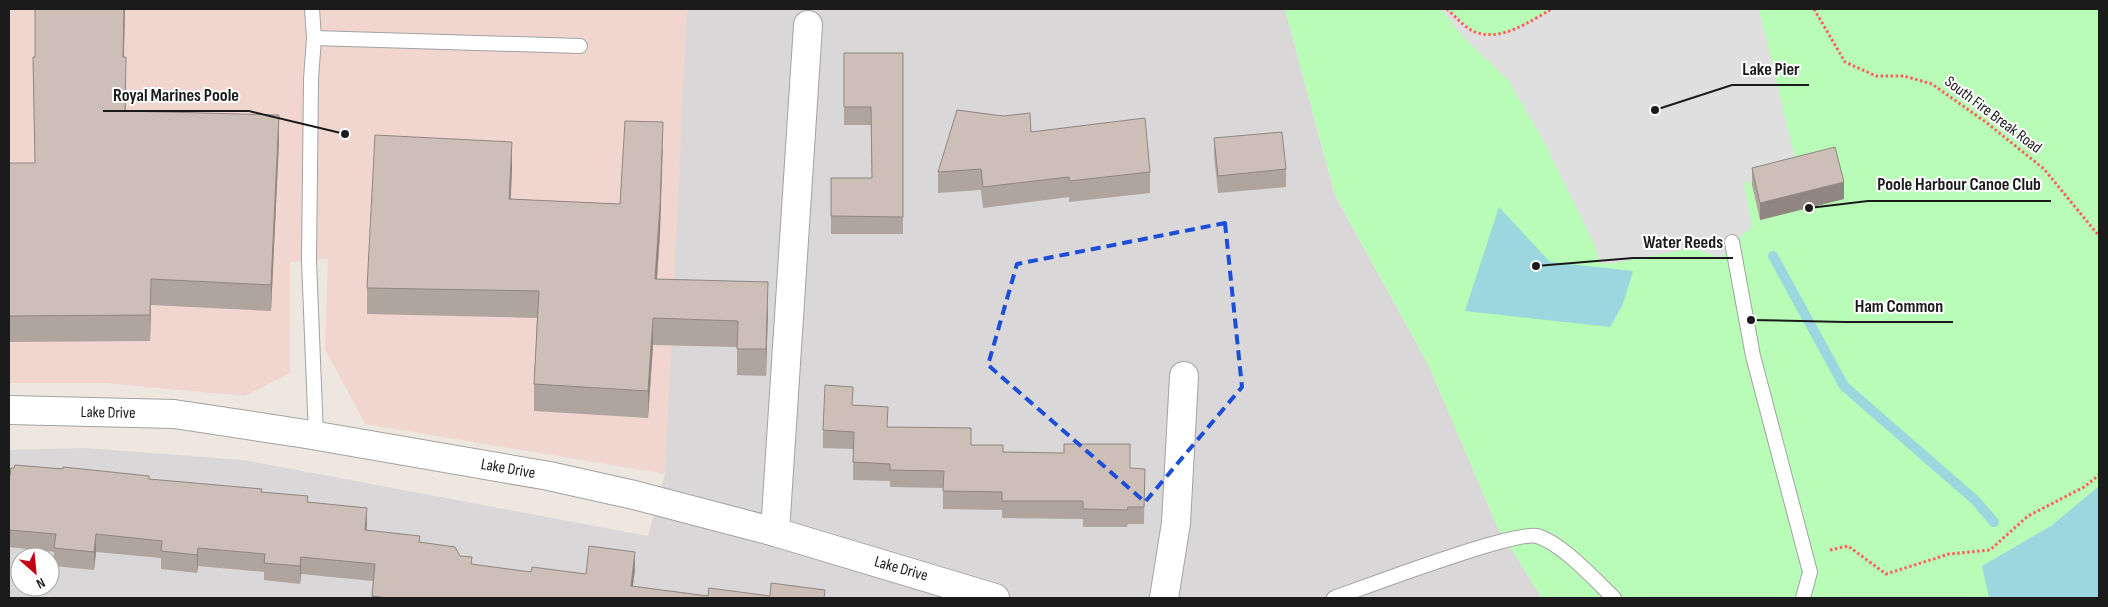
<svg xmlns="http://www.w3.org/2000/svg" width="2108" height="607" font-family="'Sofia Sans Condensed',sans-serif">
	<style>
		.residential { fill: #d9d7d8; fill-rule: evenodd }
		.military { fill: #f1d6d0 }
		.park { fill: #b8fcb7 }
		.parking { fill: #dfdfdf }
		.water { fill: #9cd6de }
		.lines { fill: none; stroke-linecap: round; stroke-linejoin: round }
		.stream { stroke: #9cd6de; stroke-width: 10 }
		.lane-casing { stroke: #a2a2a2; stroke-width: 16 }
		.street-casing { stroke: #a2a2a2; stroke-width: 30 }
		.path { stroke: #ff605e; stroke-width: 3; stroke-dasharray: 2.5 2.5; stroke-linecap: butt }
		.lane { stroke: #fff; stroke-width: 14 }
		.street { stroke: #fff; stroke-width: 28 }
		.wall { fill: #b0a49e }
		.shaded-wall { fill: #908681 }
		.building { fill: #cdbfb8; stroke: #908681 }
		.marked { fill: none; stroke: #1d4ed8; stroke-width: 4; stroke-dasharray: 10 6; stroke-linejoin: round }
		.labels { text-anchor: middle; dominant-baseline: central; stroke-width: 4; stroke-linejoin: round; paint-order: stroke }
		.street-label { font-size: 16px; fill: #1b1b1b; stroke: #fff }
		.leader { fill: none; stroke: #1b1b1b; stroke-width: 2 }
		.callout-dot { fill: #1b1b1b; stroke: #fff; stroke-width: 2 }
		.callout-label { font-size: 18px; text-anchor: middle; font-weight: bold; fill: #1b1b1b; stroke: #fff; stroke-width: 4; stroke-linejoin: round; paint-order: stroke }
	</style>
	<rect width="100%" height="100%" fill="#ede7df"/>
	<path class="residential" d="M684,9H1285L1335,196L1428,364L1497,526L1542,598H9V450L86,448L243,460L648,536L665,474ZM20,557H50V587H20Z"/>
	<polygon class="military" points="9,9 687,9 665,474 365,424 325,349 328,259 290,262 290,373 245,396 106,383 9,383"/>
	<polygon class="park" points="1285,9 2099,9 2099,598 1542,598 1497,526 1428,364 1335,195"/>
	<polygon class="parking" points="1441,9 1447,9 1474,32 1494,36 1518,27 1552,9 1759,9 1799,174 1744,183 1752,228 1732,242 1721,258 1694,248 1610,264 1600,263 1594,244 1543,140 1508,80 1465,39"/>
	<g class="water">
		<polygon points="1499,207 1550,262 1633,271 1623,304 1610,327 1465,311"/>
		<polygon points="2099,486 2099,598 1989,598 1982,566 2051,526"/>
	</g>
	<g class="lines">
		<polyline class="stream" points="1773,256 1844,386 1975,500 1994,522"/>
		<defs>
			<g id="lane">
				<polyline points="312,9 314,38"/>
				<polyline points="1732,242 1753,356 1810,572 1803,598"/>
				<polyline points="316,436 309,261 311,79 314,38 580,46"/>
				<path d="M1334,598C1365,587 1515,530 1537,536C1562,543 1595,580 1614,598"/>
			</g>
			<g id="street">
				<polyline points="9,410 174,414 306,434 549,476 634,495 775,532 995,598"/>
				<polyline points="775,532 808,25"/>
				<polyline points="1164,598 1176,523 1184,376"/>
			</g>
		</defs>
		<use href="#lane" class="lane-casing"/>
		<use href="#street" class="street-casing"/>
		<g class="path">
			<path d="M1447,9C1455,16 1465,28 1475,32C1502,42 1530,21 1552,9"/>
			<polyline points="1814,9 1845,62 1876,76 1904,76 1932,84 1987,123 2044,169 2099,236"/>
			<polyline points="1830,550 1848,546 1886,574 1949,554 1990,550 2028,516 2084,487 2099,475"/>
		</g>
		<use href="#lane" class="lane"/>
		<use href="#street" class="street"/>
	</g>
	<g class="wall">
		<polygon points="35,9 125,9 124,57 126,83 126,111 279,141 271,311 151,305 150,341 9,342 9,163 35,163 33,57 35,57"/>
		<polygon points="844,53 903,53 903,234 831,234 831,178 872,178 871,125 844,125"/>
		<polygon points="1031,132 1150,172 1150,193 1069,202 1069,197 983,208 981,190 938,193 938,172"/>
		<polygon points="1214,138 1286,169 1286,187 1218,193 1214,156"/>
		<polygon points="663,148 660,233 657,279 768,309 766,376 737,375 737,347 653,345 648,418 534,411 534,384 537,318 367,314 367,288 512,168 511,199 620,204"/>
		<polygon points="1752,168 1844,199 1760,220 1752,185"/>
		<polygon points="853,405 888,427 1003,452 1130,468 1145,469 1144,524 1128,524 1127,527 1083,527 1083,519 1002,518 1002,510 943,509 943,488 890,487 890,481 853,480 853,449 823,448 823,430"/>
		<polygon points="63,469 262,492 308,502 367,525 366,530 420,542 460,556 472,564 531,572 586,574 635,570 633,586 708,596 770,596 825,598 372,598 373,581 301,574 300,584 264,580 264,572 198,566 197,573 161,569 161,558 96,552 94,570 54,566 54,552 9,547 9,476"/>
	</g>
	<g class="shaded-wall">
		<polygon points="124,9 125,9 123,83 123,57"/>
		<polygon points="279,115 279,141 271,311 271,285"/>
		<polygon points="663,122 660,233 655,306 655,279"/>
		<polygon points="512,142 512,168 509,225 509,199"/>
		<polygon points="1844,182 1844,199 1760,220 1760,203"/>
		<polygon points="151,279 151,305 150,341 150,315"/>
		<polygon points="768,282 768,309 766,376 766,349"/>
		<polygon points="653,318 653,345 648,418 648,391"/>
		<polygon points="367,508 367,525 365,548 365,530"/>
		<polygon points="96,534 96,552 94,570 94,552"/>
		<polygon points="198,548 198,566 197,573 197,555"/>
		<polygon points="635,552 635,570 631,598 631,586"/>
		<polygon points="301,557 301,574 300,584 300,566"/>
	</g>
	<g class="building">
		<polygon points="35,9 124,9 123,57 126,57 125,111 279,115 271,285 151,279 150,315 9,316 9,163 35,163 33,57 35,57"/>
		<polygon points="844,53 903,53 903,217 831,216 831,178 872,178 871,107 844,107"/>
		<polygon points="957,110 1003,116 1030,113 1031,132 1145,118 1150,172 1069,181 1069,177 983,187 981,169 938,172"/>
		<polygon points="625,121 663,122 660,206 655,279 768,282 766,349 737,349 738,321 653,318 648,391 534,384 539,291 367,288 375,135 512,142 509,199 620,204"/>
		<polygon points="1282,132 1286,169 1218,176 1214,138"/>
		<polygon points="1835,147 1844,182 1760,203 1752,168"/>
		<polygon points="825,385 853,387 852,405 888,407 887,427 971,428 971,445 1003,445 1003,452 1064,453 1064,444 1130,444 1130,468 1145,469 1144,507 1128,507 1127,510 1083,509 1083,501 1002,501 1002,492 943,491 944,471 890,470 890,464 853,462 854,432 823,430"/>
		<polygon points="15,465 63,469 63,467 149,476 149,479 262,489 261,492 308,496 307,502 367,508 365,530 420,536 419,542 455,547 460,556 472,557 471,564 531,572 532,567 586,574 589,546 635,552 631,586 708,596 709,588 770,596 771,583 825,590 824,598 389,598 372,596 375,564 301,557 300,566 264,563 265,554 198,548 197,555 161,551 162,541 96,534 94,552 54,548 56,534 9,530 9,476 10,476 11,468 14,468"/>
	</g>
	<path class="marked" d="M1225,223L1242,387L1145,502L988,365L1017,264Z"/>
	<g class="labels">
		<g class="street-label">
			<text transform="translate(1993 115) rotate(37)">South Fire Break Road</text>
			<text transform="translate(108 413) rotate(1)">Lake Drive</text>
			<text transform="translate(508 469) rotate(10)">Lake Drive</text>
			<text transform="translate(901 569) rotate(16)">Lake Drive</text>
		</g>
	</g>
	<path class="leader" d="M1655 110L1732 85H1809M345 134L249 111H103M1809 208L1868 201H2051M1536 266L1633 258H1733M1751 320L1845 322H1953"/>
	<g class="callout-dot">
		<circle cx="1655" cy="110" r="5"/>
		<circle cx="345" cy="134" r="5"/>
		<circle cx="1809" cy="208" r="5"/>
		<circle cx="1536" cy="266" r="5"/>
		<circle cx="1751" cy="320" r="5"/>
	</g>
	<g class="callout-label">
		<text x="1771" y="75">Lake Pier</text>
		<text x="176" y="101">Royal Marines Poole</text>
		<text x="1959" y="190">Poole Harbour Canoe Club</text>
		<text x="1683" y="248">Water Reeds</text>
		<text x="1899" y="312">Ham Common</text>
	</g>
	<rect width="2108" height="607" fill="none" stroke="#1b1b1b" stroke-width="20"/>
	<g transform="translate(35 572) rotate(153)"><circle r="24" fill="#ffffff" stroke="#a4a4a4"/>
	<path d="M0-4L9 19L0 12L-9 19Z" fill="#c50013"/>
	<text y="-8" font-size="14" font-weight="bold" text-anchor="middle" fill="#1b1b1b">N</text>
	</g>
</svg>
